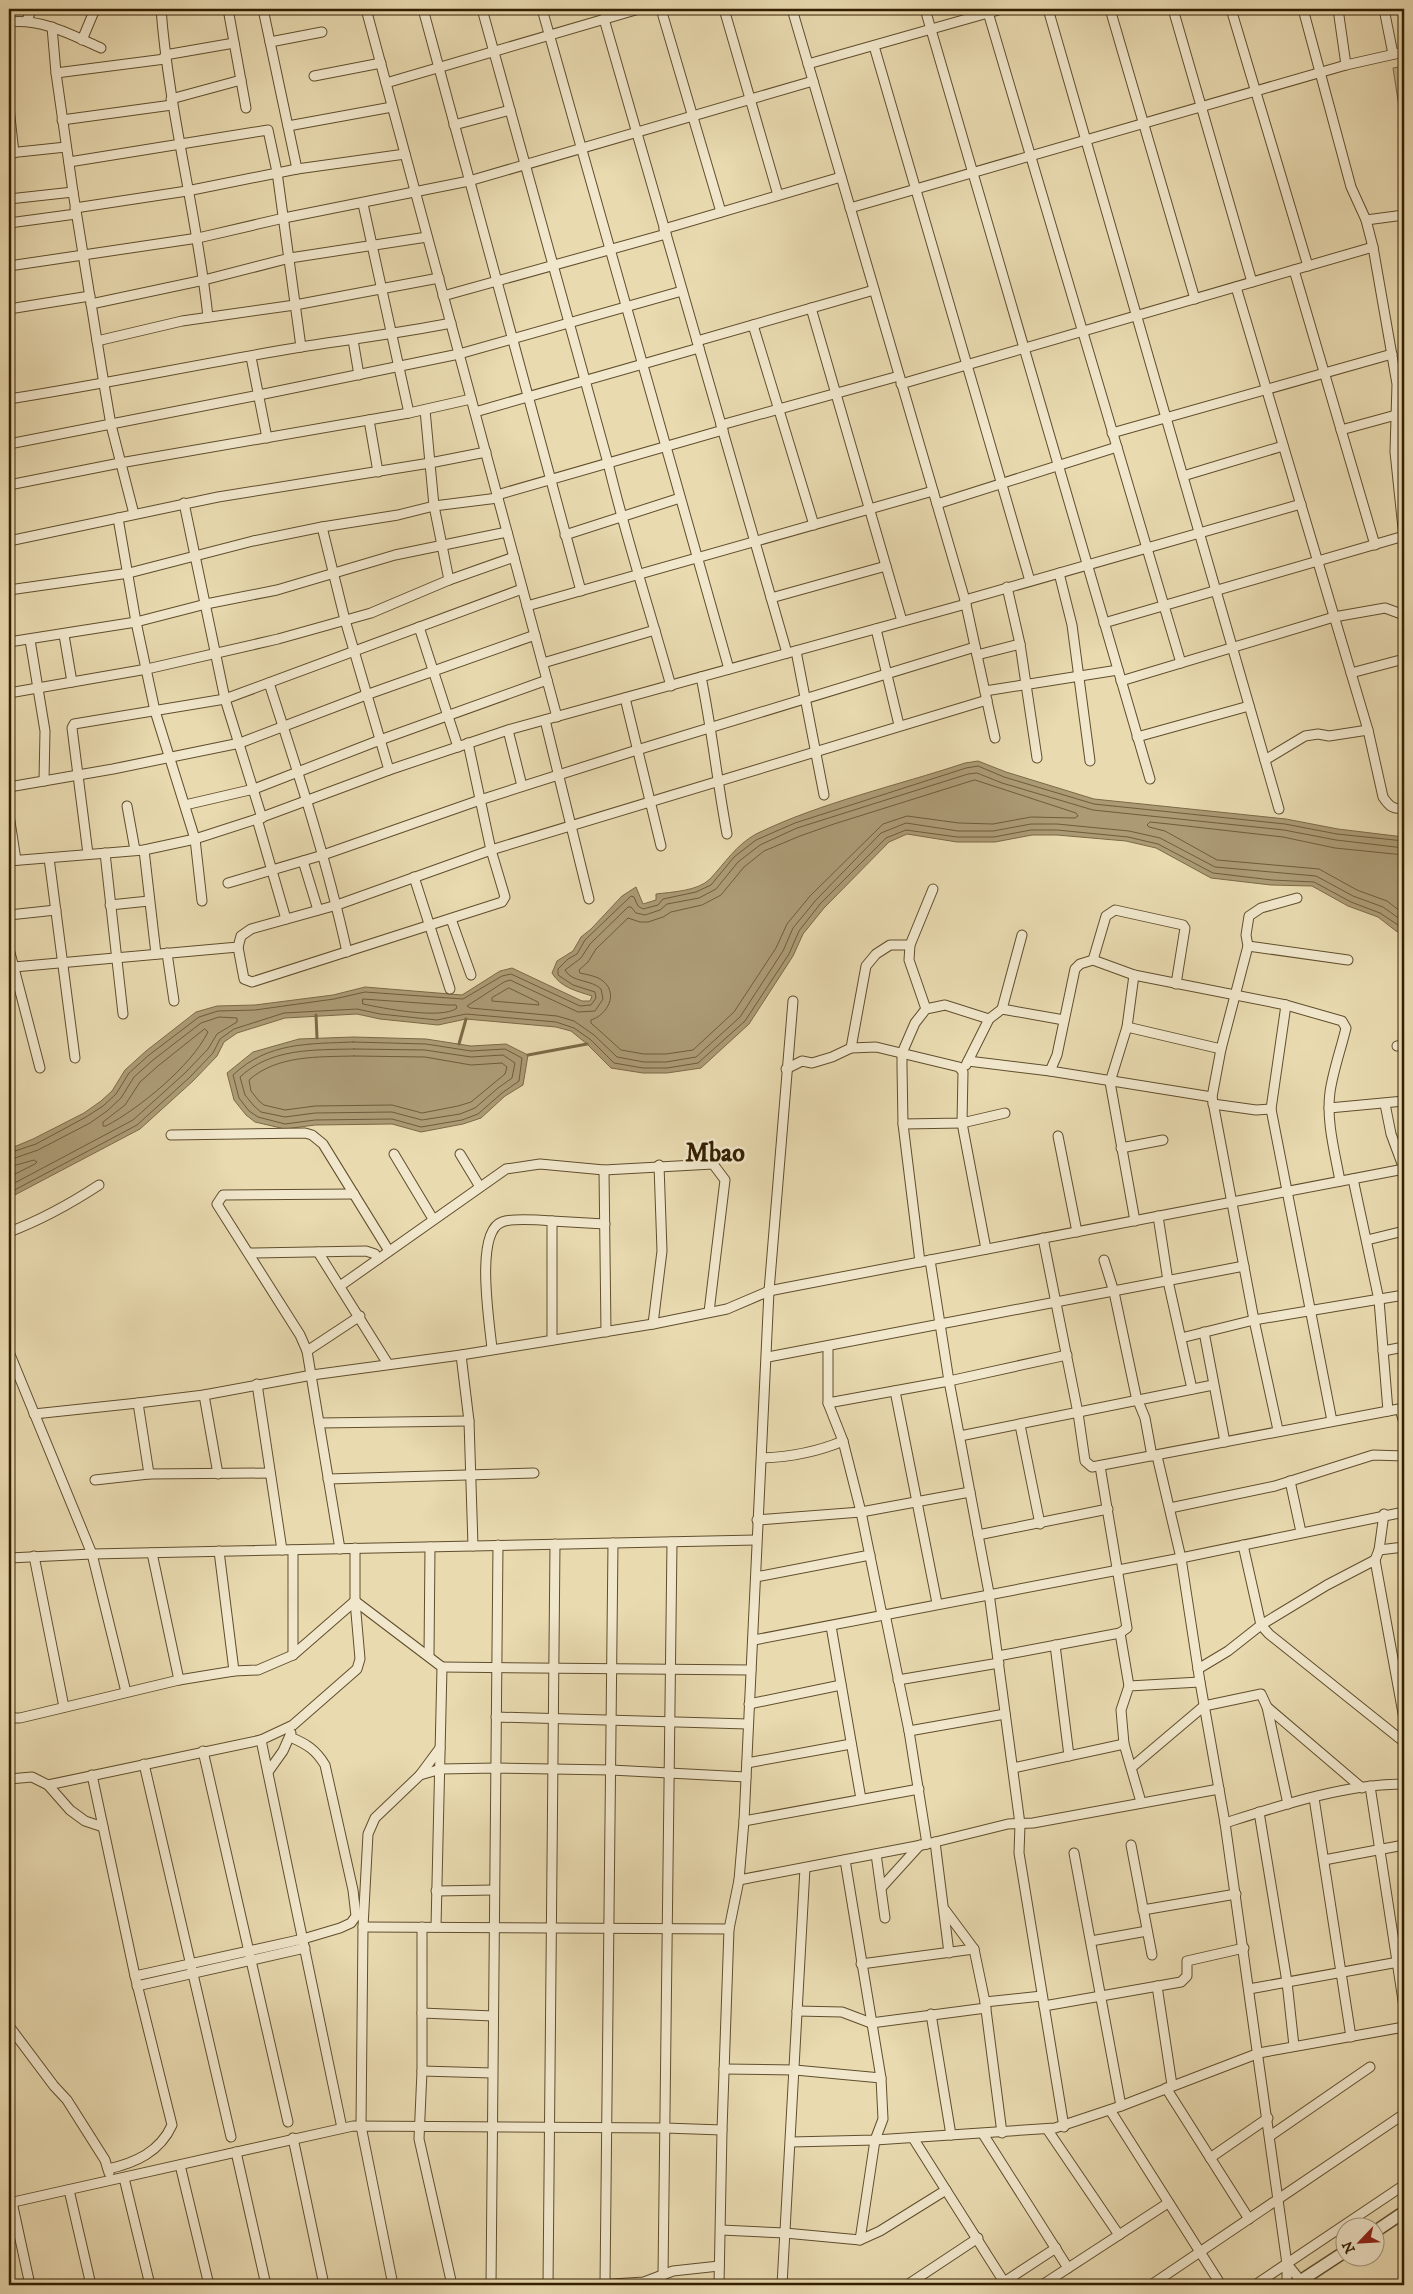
<svg xmlns="http://www.w3.org/2000/svg" width="1413" height="2294" font-family="'IM FELL DW Pica',serif">
	<style>
		.green { fill: #caba92; stroke: #7e6c49 }
		.water { fill: #ab9a74; stroke: #7b6946 }
		.lines { fill: none; stroke-linecap: round; stroke-linejoin: round }
		.shore { stroke: #6f5c3a; stroke-width: 1 }
		.stream { stroke: #7b6946; stroke-width: 3 }
		.minor-casing { stroke: #604e2c; stroke-width: 11 }
		.tertiary-casing { stroke: #604e2c; stroke-width: 14 }
		.minor { stroke: #f1e7cc; stroke-width: 9 }
		.tertiary { stroke: #f1e7cc; stroke-width: 11 }
		.labels { text-anchor: middle; dominant-baseline: central; stroke-width: 5; stroke-linejoin: round; paint-order: stroke }
		.district-label { font-size: 26px; font-weight: bold; fill: #331f00; stroke: #f1e7cc }
	</style>
	<rect width="100%" height="100%" fill="#e9dab0"/>
	<filter id="stains"><feTurbulence type="fractalNoise" baseFrequency=".004" numOctaves="4"/><feColorMatrix values="0 0 0 0 .2 0 0 0 0 .09 0 0 0 0 .02 0 0 0 .5 -.17"/></filter>
	<radialGradient id="worn" r=".72"><stop offset=".6" stop-color="#630" stop-opacity="0"/><stop offset="1" stop-color="#630" stop-opacity=".3"/></radialGradient>
	<polygon class="green" points="1404,66 1404,133 1403,133 1393,68"/>
	<g class="water">
		<path d="M978,761L1006,772L1094,799L1286,819L1338,829L1404,837V935L1396,931L1378,917L1348,906L1312,886L1271,885L1211,878L1156,848L1126,841L1057,835H1032L995,842H957L907,834L889,842L824,908L803,934L793,956L749,1024L701,1068L667,1073H643L611,1068L587,1044L571,1031L556,1027L466,1019L438,1025L380,1019L357,1014L285,1018L237,1033L224,1042L217,1056L193,1081L140,1129L9,1198V1149L33,1139L84,1113L101,1101L112,1091L125,1070L146,1051L196,1012L217,1006L255,1005L333,995L365,987L462,995L500,971L512,968L582,1001H590L592,996C577,991 561,988 552,973L557,961L573,951L581,937L591,929L622,896L636,887L643,904L656,900V894C672,892 698,891 710,879C725,863 736,845 756,834C822,802 896,786 965,763Z"/>
		<polygon points="353,1037 426,1039 471,1046 506,1044 528,1055 523,1085 505,1096 481,1118 463,1124 421,1132 392,1124 315,1125 285,1129 255,1122 246,1115 234,1100 227,1073 253,1052 299,1039"/>
	</g>
	<g class="lines">
		<g class="shore">
			<path d="M975,780L1076,813L1078,816L1075,818L1031,817L993,824L959,823L907,816L883,824L810,896L787,924L776,948L734,1012L693,1050L666,1054H644L621,1050L591,1023V1020C607,1015 619,994 603,981C597,976 588,975 580,973L579,970L588,962L596,949L628,918L640,922H648L663,917L671,912L702,905L721,895L744,867L764,851L800,836L834,824Z"/>
			<path d="M1404,848L1336,840L1284,830L1093,810L1002,783L977,773L968,774L797,828L760,845L738,862L716,889L699,898L667,904L660,910L645,915L636,913L631,907H628L590,944L581,958L565,970C572,983 591,979 601,989L603,999L595,1011L578,1012L510,980L504,982L467,1006L470,1008L557,1016L574,1021L594,1035L617,1057L644,1062H666L696,1057L740,1017L783,951L793,928L816,900L881,833L906,823L958,831H993L1031,824H1057L1129,831L1160,838L1215,867L1316,876L1353,896L1383,907L1404,922"/>
			<polyline points="1404,855 1335,848 1283,837 1169,824 1150,822 1147,825 1149,827 1165,831 1217,860 1319,869 1357,890 1387,901 1404,914"/>
			<polygon points="509,988 538,1002 539,1005 492,1001 492,998"/>
			<path d="M363,999L448,1005H456L457,1008C442,1020 382,1008 363,1004Z"/>
			<path d="M205,1029L208,1032C191,1066 140,1108 106,1126H103V1122L125,1105L140,1082L158,1066Z"/>
			<path d="M353,1042L426,1044L471,1051L505,1049L522,1058L519,1081L502,1093L478,1114L462,1120L421,1127L392,1119L315,1120L285,1124L258,1117L249,1111L239,1098L233,1075C268,1042 308,1044 353,1042Z"/>
			<path d="M354,1049L425,1050L471,1057L503,1055L515,1063L512,1078L498,1088L475,1108L460,1114L422,1120L392,1112L315,1113L285,1117L261,1112L254,1106L245,1095L240,1077C271,1048 313,1050 354,1049Z"/>
			<path d="M354,1056L425,1057L471,1065L502,1063L507,1067L505,1074L471,1102L458,1106L422,1113L392,1105L315,1106L285,1110L264,1105L259,1101L251,1091L249,1080C277,1055 318,1057 354,1056Z"/>
			<polyline points="9,1153 36,1144 86,1117 103,1106 116,1094 129,1073 149,1055 199,1017 218,1011 255,1010 334,999 365,992 463,999 502,976 511,974 580,1006 591,1005 596,998 595,992 573,985 558,975 558,969 568,959 577,954 585,940 631,896 634,897 638,906 643,909 658,905 663,899 696,892 711,885 734,857 756,840 795,823 966,768 978,766 1004,777 1094,804 1285,824 1337,834 1404,841"/>
			<polyline points="9,1160 38,1150 90,1123 107,1111 121,1098 134,1077 153,1060 201,1023 219,1017 237,1018 237,1022 217,1034 208,1049 185,1073 133,1120 9,1186"/>
			<polyline points="9,1167 34,1160 37,1162 35,1164 9,1177"/>
			<polyline points="9,1193 137,1125 190,1077 213,1053 220,1039 234,1029 284,1013 357,1009 380,1014 437,1020 466,1014 556,1022 574,1028 591,1040 614,1063 643,1068 667,1068 698,1063 745,1021 789,954 799,931 820,904 886,838 906,830 957,837 994,837 1031,830 1057,830 1128,837 1158,844 1213,873 1272,880 1314,882 1351,902 1380,913 1404,929"/>
		</g>
		<g class="stream">
			<polyline points="316,1015 317,1038"/>
			<polyline points="459,1044 466,1019"/>
			<polyline points="528,1055 587,1044"/>
		</g>
		<defs>
			<g id="minor">
				<path d="M161,9C169,113 197,213 208,317"/>
				<polyline points="228,9 246,108"/>
				<polyline points="263,9 297,169"/>
				<polyline points="366,9 557,717"/>
				<polyline points="423,9 581,591"/>
				<path d="M482,9L608,463C626,538 650,611 671,686"/>
				<polyline points="542,9 729,669"/>
				<polyline points="661,9 721,212"/>
				<polyline points="724,9 778,195"/>
				<polyline points="792,9 965,600 995,738"/>
				<polyline points="925,9 1150,779"/>
				<polyline points="987,9 1181,663"/>
				<polyline points="1048,9 1279,809"/>
				<polyline points="1110,9 1195,299"/>
				<polyline points="1173,9 1252,282"/>
				<polyline points="1231,9 1308,266"/>
				<polyline points="1303,9 1351,187 1366,220 1373,247 1397,384 1395,452 1404,538"/>
				<polyline points="1338,9 1346,65"/>
				<polyline points="1384,9 1393,54"/>
				<polyline points="604,19 787,653"/>
				<polyline points="27,20 32,9"/>
				<path d="M9,22C41,18 72,35 101,48"/>
				<polyline points="52,27 56,73 73,192 104,384 111,425 134,514"/>
				<polyline points="82,40 95,9"/>
				<polyline points="270,42 322,32"/>
				<polyline points="874,46 1030,581"/>
				<polyline points="165,55 234,43"/>
				<polyline points="808,64 1002,9"/>
				<polyline points="56,73 165,59"/>
				<polyline points="314,76 381,63"/>
				<polyline points="386,83 639,9"/>
				<polyline points="171,99 241,80"/>
				<polyline points="9,108 14,153"/>
				<polyline points="62,120 172,105"/>
				<polyline points="454,125 510,110"/>
				<polyline points="288,126 392,107"/>
				<polyline points="9,153 66,147"/>
				<polyline points="69,162 268,130 277,172 301,347"/>
				<polyline points="9,199 73,192"/>
				<polyline points="363,204 409,413"/>
				<polyline points="75,208 187,191 297,169 405,154"/>
				<polyline points="850,208 1346,65 1404,52"/>
				<polyline points="1366,220 1404,215"/>
				<polyline points="9,223 76,214"/>
				<polyline points="664,229 841,177"/>
				<polyline points="9,266 198,238 284,218 469,181 813,81"/>
				<polyline points="1294,270 1375,545"/>
				<path d="M1236,287L1368,730L1383,797C1389,806 1393,810 1404,808"/>
				<polyline points="443,296 666,234"/>
				<polyline points="91,304 204,280 290,258 427,237"/>
				<polyline points="811,308 902,621"/>
				<polyline points="9,309 90,296"/>
				<polyline points="753,325 814,525"/>
				<polyline points="353,340 359,375"/>
				<polyline points="97,341 182,321 295,305 439,278"/>
				<polyline points="697,341 874,290"/>
				<polyline points="251,357 267,438"/>
				<polyline points="901,384 1373,247"/>
				<path d="M9,399C106,384 203,363 301,347C351,339 401,333 451,323"/>
				<polyline points="425,410 434,506 449,580"/>
				<polyline points="475,412 699,348"/>
				<polyline points="369,420 378,472"/>
				<polyline points="721,425 899,376"/>
				<polyline points="1341,430 1396,415"/>
				<polyline points="1112,433 1392,354"/>
				<polyline points="9,444 259,395 459,354 682,291"/>
				<polyline points="1183,476 1283,446"/>
				<polyline points="9,485 120,463 409,413 471,399"/>
				<polyline points="497,495 723,430"/>
				<polyline points="184,503 225,699 262,818"/>
				<polyline points="937,504 1117,447"/>
				<polyline points="118,518 136,622 155,711 195,839 202,901"/>
				<polyline points="322,527 345,620 389,770"/>
				<polyline points="565,535 680,498"/>
				<polyline points="9,541 218,497 430,463 486,452"/>
				<polyline points="1059,573 1072,625 1090,761"/>
				<polyline points="1007,587 1020,644 1037,758"/>
				<polyline points="9,590 129,573 253,541 322,527 398,515 434,506 498,498"/>
				<polyline points="771,598 886,566"/>
				<polyline points="965,600 1301,504"/>
				<polyline points="527,606 933,491"/>
				<polyline points="1104,623 1404,536"/>
				<polyline points="419,627 458,747"/>
				<polyline points="876,629 899,725"/>
				<polyline points="64,635 72,682"/>
				<polyline points="30,640 45,731 44,781"/>
				<polyline points="9,642 136,622 206,604 277,590 395,555 507,532"/>
				<polyline points="796,651 824,795"/>
				<polyline points="977,655 1020,644"/>
				<polyline points="543,663 655,630"/>
				<polyline points="1351,673 1404,659"/>
				<path d="M701,677C712,729 717,781 727,834"/>
				<polyline points="1121,681 1334,617 1385,608 1404,615"/>
				<path d="M269,683C298,772 327,861 347,952"/>
				<polyline points="985,691 1118,670"/>
				<polyline points="9,693 147,669 278,639 371,613 449,580 514,557"/>
				<polyline points="625,698 661,846"/>
				<polyline points="545,720 589,899"/>
				<polyline points="508,730 522,786"/>
				<polyline points="1137,737 1249,706"/>
				<polyline points="1265,760 1305,736 1318,734 1329,736 1368,730"/>
				<polyline points="9,787 113,769 240,743 366,695 535,635"/>
				<polyline points="185,805 254,789 380,740 547,680"/>
				<polyline points="127,806 135,850"/>
				<polyline points="9,815 16,860"/>
				<polyline points="257,819 286,919"/>
				<polyline points="144,850 156,954"/>
				<polyline points="105,853 123,1014"/>
				<polyline points="88,854 72,728 74,724 225,699 522,589"/>
				<polyline points="49,858 75,1058"/>
				<polyline points="9,861 144,850 195,839 257,819 389,770 508,730 966,604"/>
				<polyline points="303,861 318,910"/>
				<polyline points="414,877 450,989"/>
				<polyline points="228,883 323,855 480,800 637,750 975,647"/>
				<polyline points="110,905 149,901"/>
				<polyline points="9,915 56,910"/>
				<polyline points="451,919 471,975"/>
				<polyline points="1248,946 1348,960"/>
				<polyline points="238,947 244,979 252,982 502,902 505,897 491,850 468,743"/>
				<polyline points="9,949 40,1068"/>
				<polyline points="167,953 174,1001"/>
				<polyline points="1093,960 1106,916 1115,910 1183,925 1185,928 1176,984"/>
				<polyline points="14,967 238,947 241,936 251,929 337,905 491,850 987,700"/>
				<polyline points="1134,975 1127,1027 1110,1082 1135,1221"/>
				<polyline points="1286,1005 1271,1109 1332,1421"/>
				<polyline points="926,1009 909,960 910,945 933,889"/>
				<polyline points="1002,1009 1022,935"/>
				<polyline points="1127,1027 1221,1049"/>
				<polyline points="1397,1046 1404,1045"/>
				<polyline points="851,1048 866,966 876,954 890,945 910,945"/>
				<polyline points="968,1061 1050,1071 1212,1097"/>
				<polyline points="966,1065 989,1019 1002,1009 1064,1020"/>
				<polyline points="786,1069 802,1061 812,1063 832,1057 851,1048 876,1047 959,1067 963,1072 962,1123 986,1249"/>
				<path d="M1050,1071L1057,1055L1075,969L1080,964L1093,960L1134,975L1286,1005L1342,1021L1346,1028C1341,1049 1333,1071 1330,1092C1326,1121 1335,1153 1340,1181"/>
				<polyline points="1213,1104 1256,1110 1271,1109"/>
				<polyline points="1385,1104 1391,1134 1404,1169"/>
				<polyline points="1329,1108 1404,1101"/>
				<polyline points="903,1124 962,1123 1005,1113"/>
				<polyline points="171,1135 305,1133 312,1135 323,1144 389,1251"/>
				<polyline points="1058,1136 1077,1232"/>
				<polyline points="1121,1148 1163,1140"/>
				<polyline points="394,1154 433,1219"/>
				<polyline points="460,1154 480,1187"/>
				<polyline points="604,1170 606,1332"/>
				<polyline points="1353,1179 1379,1300 1388,1411"/>
				<polyline points="1158,1216 1168,1281 1192,1389"/>
				<polyline points="552,1221 605,1224"/>
				<path d="M9,1232C41,1220 70,1204 99,1185"/>
				<polyline points="1043,1238 1078,1413 1085,1461 1092,1467 1404,1408"/>
				<polyline points="1367,1240 1404,1231"/>
				<polyline points="318,1252 388,1364"/>
				<polyline points="249,1253 366,1251 375,1254 378,1259"/>
				<polyline points="930,1260 949,1381 989,1593 1020,1824 1019,1853 1064,2127"/>
				<polyline points="1104,1260 1114,1292 1136,1396 1145,1418 1152,1456"/>
				<polyline points="920,1262 903,1124 902,1067 902,1053 915,1023 926,1009 945,1005 989,1019"/>
				<polyline points="340,1286 506,1169 540,1164 604,1170 713,1164 725,1180 709,1312"/>
				<polyline points="653,1324 662,1251 659,1165"/>
				<polyline points="1204,1332 1225,1442"/>
				<polyline points="1181,1338 1254,1320 1404,1295"/>
				<polyline points="828,1346 828,1403 843,1441 861,1512 882,1615"/>
				<path d="M492,1349C490,1325 474,1232 502,1222C513,1218 540,1220 552,1221V1340"/>
				<polyline points="307,1351 360,1316"/>
				<polyline points="1383,1351 1404,1347"/>
				<polyline points="9,1352 92,1554 126,1692"/>
				<polyline points="461,1355 469,1421 473,1546"/>
				<polyline points="768,1357 1244,1266"/>
				<polyline points="257,1384 282,1550"/>
				<polyline points="895,1391 937,1603"/>
				<polyline points="204,1395 218,1474"/>
				<polyline points="828,1403 949,1381 1067,1355"/>
				<polyline points="1400,1409 1404,1423"/>
				<polyline points="34,1414 138,1403"/>
				<polyline points="319,1423 469,1421"/>
				<polyline points="1020,1425 1040,1524"/>
				<polyline points="1278,1430 1254,1320 1212,1097 1221,1049 1248,946 1246,935 1249,916 1261,908 1297,898"/>
				<polyline points="960,1436 1213,1385"/>
				<polyline points="1157,1456 1181,1558 1200,1682 1225,1823 1287,2264 1287,2285"/>
				<path d="M762,1458C790,1457 817,1452 843,1441"/>
				<polyline points="149,1474 270,1473"/>
				<polyline points="328,1479 534,1473"/>
				<polyline points="95,1480 149,1474 138,1403 204,1395 312,1375 461,1355 653,1324 727,1309 769,1291 784,1288 1404,1169"/>
				<polyline points="1290,1481 1301,1532"/>
				<polyline points="1170,1508 1275,1486 1373,1455 1404,1456"/>
				<polyline points="757,1520 861,1512 970,1492"/>
				<polyline points="978,1535 1108,1509"/>
				<polyline points="1243,1545 1261,1625 1269,1634 1404,1742"/>
				<polyline points="340,1549 307,1351 300,1335 217,1204 223,1195 354,1194"/>
				<polyline points="293,1550 293,1655"/>
				<polyline points="1379,1550 1404,1547"/>
				<polyline points="219,1551 234,1671 258,1670 293,1655 355,1601"/>
				<polyline points="152,1553 179,1680"/>
				<polyline points="34,1556 64,1707"/>
				<polyline points="9,1558 92,1554 756,1540"/>
				<polyline points="1375,1560 1379,1550 1384,1514"/>
				<polyline points="756,1577 870,1555"/>
				<polyline points="355,1601 442,1667 436,1927"/>
				<polyline points="885,1614 909,1731 927,1844"/>
				<polyline points="831,1626 861,1799"/>
				<polyline points="1120,1633 1129,1686"/>
				<polyline points="754,1640 1181,1558 1404,1512"/>
				<polyline points="1055,1645 1069,1756"/>
				<polyline points="429,1655 430,1547"/>
				<polyline points="998,1656 1120,1633 1127,1628 1100,1466"/>
				<polyline points="442,1667 751,1670"/>
				<polyline points="1198,1669 1228,1651 1261,1625 1327,1585 1375,1560 1404,1719"/>
				<polyline points="898,1680 999,1663"/>
				<polyline points="749,1704 841,1685"/>
				<polyline points="1267,1707 1362,1788"/>
				<polyline points="9,1714 14,1718 20,1718 179,1680 234,1671"/>
				<polyline points="496,1717 748,1724"/>
				<polyline points="909,1731 1005,1714"/>
				<polyline points="261,1740 342,2128"/>
				<polyline points="203,1751 288,2122"/>
				<polyline points="747,1763 851,1744"/>
				<polyline points="144,1764 231,2137"/>
				<polyline points="1132,1767 1204,1706 1261,1694 1267,1707 1288,1804"/>
				<polyline points="1013,1768 1124,1744"/>
				<polyline points="268,1772 283,1751 291,1733"/>
				<path d="M92,1775L135,1976L172,2125C160,2152 135,2163 108,2169"/>
				<polyline points="420,1775 440,1748"/>
				<polyline points="9,1779 32,1777 48,1785 70,1810 85,1821 103,1827"/>
				<polyline points="48,1785 261,1740 293,1725 357,1669 360,1659 355,1601 355,1548"/>
				<polyline points="1370,1786 1404,2007"/>
				<polyline points="1314,1798 1351,2037"/>
				<polyline points="1141,1802 1124,1744 1121,1710 1129,1686 1200,1682"/>
				<polyline points="1259,1812 1287,1982 1294,2046"/>
				<polyline points="744,1821 919,1789"/>
				<path d="M1225,1823C1282,1805 1345,1784 1404,1784"/>
				<polyline points="935,1842 949,1953"/>
				<polyline points="1131,1845 1152,1955"/>
				<polyline points="1074,1853 1121,2106"/>
				<polyline points="876,1854 885,1918"/>
				<polyline points="845,1860 881,2078 883,2119 875,2140 860,2240"/>
				<polyline points="1324,1860 1404,1845"/>
				<polyline points="739,1880 927,1844 1008,1824 1033,1823 1219,1789"/>
				<polyline points="881,1888 920,1845"/>
				<polyline points="436,1891 494,1890"/>
				<polyline points="945,1910 974,1949 985,2002 1002,2133"/>
				<polyline points="1143,1910 1236,1894"/>
				<polyline points="363,1927 729,1929"/>
				<polyline points="422,1927 422,2071 419,2139 452,2285"/>
				<polyline points="1091,1941 1147,1931"/>
				<polyline points="861,1964 974,1949"/>
				<path d="M135,1976L303,1939L340,1928L351,1923L356,1916L353,1890L325,1765C316,1750 307,1744 290,1737"/>
				<polyline points="137,1986 305,1948"/>
				<polyline points="1157,1986 1172,2085"/>
				<polyline points="1249,1989 1404,1961"/>
				<polyline points="985,2002 1042,1996"/>
				<polyline points="1044,2006 1181,1982 1187,1976 1187,1961 1244,1948"/>
				<polyline points="797,2011 842,2012 871,2023 986,2008"/>
				<polyline points="422,2013 493,2016"/>
				<polyline points="931,2014 951,2135"/>
				<polyline points="9,2026 54,2086 67,2100 105,2160 109,2173"/>
				<polyline points="724,2069 795,2070 881,2078"/>
				<polyline points="422,2071 492,2073"/>
				<polyline points="1166,2088 1249,2219"/>
				<polyline points="1110,2110 1221,2285"/>
				<polyline points="1047,2129 1119,2235"/>
				<polyline points="983,2134 1068,2268"/>
				<polyline points="1270,2136 1370,2067"/>
				<polyline points="293,2138 324,2285"/>
				<polyline points="913,2138 1006,2285"/>
				<polyline points="791,2142 875,2140 1055,2128 1121,2106 1259,2053 1404,2027"/>
				<polyline points="236,2152 266,2285"/>
				<polyline points="1210,2158 1268,2118"/>
				<polyline points="180,2165 209,2285"/>
				<polyline points="124,2178 150,2285"/>
				<polyline points="69,2190 91,2285"/>
				<polyline points="12,2202 30,2285"/>
				<polyline points="9,2203 353,2126 665,2128 722,2130"/>
				<polyline points="721,2230 785,2233 860,2240 880,2231 946,2190"/>
				<polyline points="1287,2264 1301,2281"/>
				<polyline points="663,2275 672,1542"/>
				<polyline points="1004,2282 1056,2248"/>
				<polyline points="605,2284 613,1543"/>
				<polyline points="393,2285 361,2126 363,1927 368,1834 375,1818 420,1775 441,1769 496,1768 611,1770 746,1777"/>
				<polyline points="491,2285 498,1545"/>
				<polyline points="548,2285 555,1544"/>
				<polyline points="596,2285 644,2282 673,2271 719,2266"/>
				<polyline points="719,2285 722,2130 729,1929 739,1880 744,1821 769,1291 793,1001"/>
				<polyline points="782,2285 805,1868"/>
				<polyline points="907,2285 978,2238"/>
				<polyline points="1042,2285 1168,2203"/>
				<polyline points="1151,2285 1404,2114"/>
				<polyline points="1255,2285 1404,2185"/>
			</g>
			<g id="tertiary">
				<polyline points="1376,2231 1404,2212"/>
				<polyline points="1294,2285 1346,2251"/>
			</g>
		</defs>
		<use href="#minor" class="minor-casing"/>
		<use href="#tertiary" class="tertiary-casing"/>
		<use href="#minor" class="minor"/>
		<use href="#tertiary" class="tertiary"/>
	</g>
	<g class="labels">
		<g class="district-label">
			<text x="715" y="1153">Mbao</text>
		</g>
	</g>
	<rect width="1413" height="2294" fill="none" stroke="#e9dab0" stroke-width="30"/>
	<rect x="10" y="10" width="1393" height="2274" fill="none" stroke="#331f00" stroke-width="2.5"/>
	<rect x="15" y="15" width="1383" height="2264" fill="none" stroke="#331f00"/>
	<g transform="translate(1360 2242) rotate(245)"><circle r="24" fill="#f1e7cc" stroke="#a5977a"/>
	<path d="M0-4L9 19L0 12L-9 19Z" fill="#8f2418"/>
	<text y="-8" font-size="14" font-weight="bold" text-anchor="middle" fill="#331f00">N</text>
	</g>
	<rect width="100%" height="100%" filter="url(#stains)"/>
	<rect width="100%" height="100%" fill="url(#worn)"/>
</svg>
